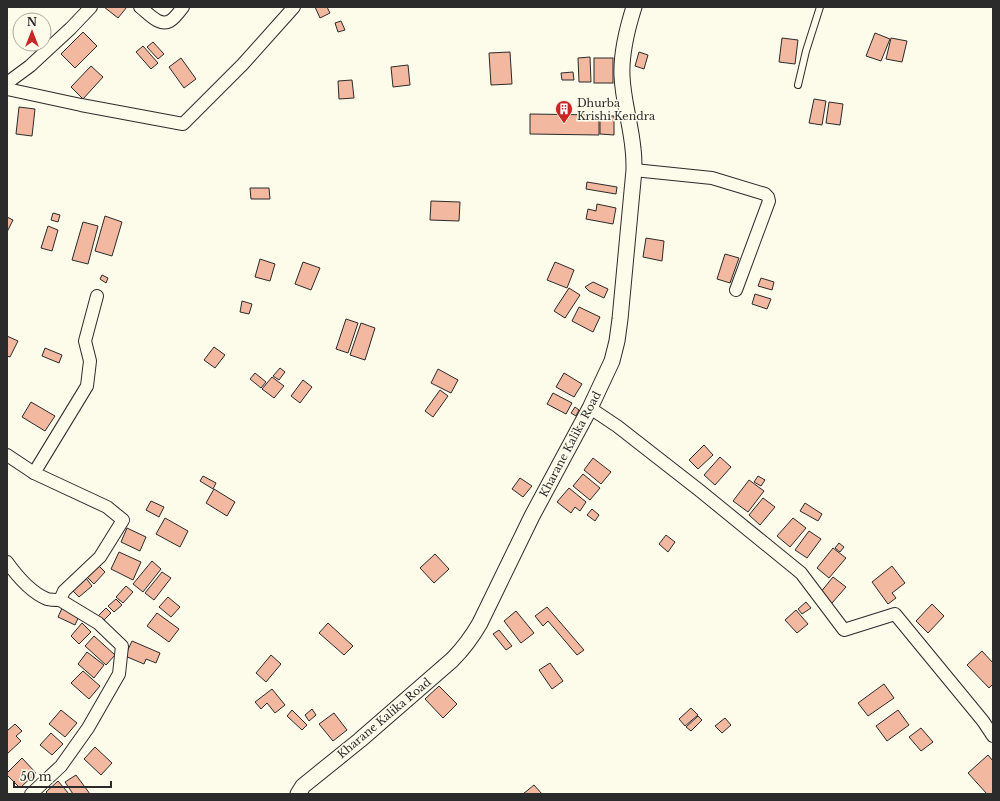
<svg xmlns="http://www.w3.org/2000/svg" width="1000" height="801" font-family="'Libre Baskerville',serif">
	<style>
		.building { fill: #f2b8a0; stroke: #2b2b2b }
		.lines { fill: none; stroke-linecap: round; stroke-linejoin: round }
		.service-casing { stroke: #2b2b2b; stroke-width: 8 }
		.minor-casing { stroke: #2b2b2b; stroke-width: 14 }
		.tertiary-casing { stroke: #2b2b2b; stroke-width: 17 }
		.service { stroke: #fdfbea; stroke-width: 6 }
		.minor { stroke: #fdfbea; stroke-width: 12 }
		.tertiary { stroke: #fdfbea; stroke-width: 15 }
		.labels { text-anchor: middle; dominant-baseline: central; stroke-width: 3; stroke-linejoin: round; paint-order: stroke }
		.poi-label { font-size: 11px; fill: #2b2b2b; stroke: #fdfbea; text-anchor: start }
		.street-label { font-size: 11px; fill: #2b2b2b; stroke: #fdfbea }
	</style>
	<rect width="100%" height="100%" fill="#fdfbea"/>
	<g class="building">
		<polygon points="104,7 127,7 118,18"/>
		<polygon points="315,7 327,7 330,13 320,18"/>
		<polygon points="341,21 345,30 338,32 335,23"/>
		<polygon points="83,32 97,46 75,68 61,54"/>
		<polygon points="875,33 890,39 881,61 866,56"/>
		<polygon points="782,38 798,40 795,64 779,62"/>
		<polygon points="891,38 907,41 902,62 886,59"/>
		<polygon points="153,42 164,54 158,59 147,47"/>
		<polygon points="143,46 158,63 151,69 136,52"/>
		<polygon points="510,52 512,84 491,85 489,53"/>
		<polygon points="639,52 648,55 644,69 635,66"/>
		<polygon points="590,57 591,82 579,82 578,58"/>
		<polygon points="181,58 196,79 184,88 169,67"/>
		<rect x="594" y="58" width="19" height="25"/>
		<polygon points="408,65 410,85 393,87 391,67"/>
		<polygon points="91,66 103,77 83,99 71,87"/>
		<polygon points="573,72 574,80 562,80 561,73"/>
		<polygon points="352,80 354,98 339,99 338,81"/>
		<polygon points="814,99 826,101 822,125 809,123"/>
		<polygon points="829,102 843,104 840,125 826,123"/>
		<polygon points="19,107 35,109 32,136 16,134"/>
		<polygon points="530,114 599,115 599,135 530,134"/>
		<polygon points="600,116 614,116 614,135 600,134"/>
		<polygon points="587,182 617,187 616,194 586,189"/>
		<polygon points="250,188 269,188 270,199 251,199"/>
		<polygon points="431,201 460,202 459,221 430,220"/>
		<polygon points="597,204 616,208 613,224 586,219 588,209 596,211"/>
		<polygon points="53,213 60,215 58,222 51,220"/>
		<polygon points="105,216 122,222 112,256 95,251"/>
		<polygon points="7,217 13,220 7,232"/>
		<polygon points="83,222 98,226 88,264 72,260"/>
		<polygon points="48,226 58,230 52,251 41,248"/>
		<polygon points="646,238 664,241 662,261 643,257"/>
		<polygon points="725,254 739,258 730,283 717,279"/>
		<polygon points="260,259 275,264 270,281 255,277"/>
		<polygon points="303,262 320,268 311,290 295,284"/>
		<polygon points="555,262 574,270 567,288 547,280"/>
		<polygon points="102,275 108,278 106,283 100,279"/>
		<polygon points="761,278 774,282 772,290 758,286"/>
		<polygon points="593,282 608,289 604,298 589,291 585,287"/>
		<polygon points="569,288 580,295 565,318 554,311"/>
		<polygon points="755,294 771,299 767,309 752,304"/>
		<polygon points="242,301 252,304 249,314 240,312"/>
		<polygon points="579,307 600,317 593,332 572,321"/>
		<polygon points="346,319 358,323 348,353 336,349"/>
		<polygon points="361,323 375,328 365,360 350,355"/>
		<polygon points="7,336 18,341 10,357 7,356"/>
		<polygon points="214,347 225,355 215,368 204,360"/>
		<polygon points="45,348 62,355 59,363 42,356"/>
		<polygon points="280,368 285,372 279,380 273,376"/>
		<polygon points="438,369 458,380 451,393 431,383"/>
		<polygon points="255,373 266,382 261,388 250,379"/>
		<polygon points="564,373 582,384 574,397 556,387"/>
		<polygon points="272,377 284,386 274,398 262,389"/>
		<polygon points="303,380 312,387 300,403 291,396"/>
		<polygon points="440,390 448,396 433,417 425,411"/>
		<polygon points="553,393 572,403 566,414 547,404"/>
		<polygon points="31,402 55,416 45,431 22,417"/>
		<polygon points="575,407 579,410 576,416 571,413"/>
		<polygon points="704,445 713,455 698,469 689,460"/>
		<polygon points="720,457 731,467 715,485 704,475"/>
		<polygon points="593,458 611,472 601,484 584,470"/>
		<polygon points="583,474 600,488 590,500 573,486"/>
		<polygon points="203,476 216,483 213,489 200,481"/>
		<polygon points="758,476 765,480 761,486 754,482"/>
		<polygon points="520,478 532,486 523,497 512,489"/>
		<polygon points="749,480 764,491 748,512 733,501"/>
		<polygon points="569,488 586,502 580,511 575,507 571,513 557,502"/>
		<polygon points="214,489 235,502 227,516 206,503"/>
		<polygon points="763,498 775,507 760,525 749,515"/>
		<polygon points="151,501 164,507 159,517 146,510"/>
		<polygon points="805,503 822,514 818,521 800,511"/>
		<polygon points="592,509 599,515 595,521 587,515"/>
		<polygon points="165,518 188,531 180,547 156,534"/>
		<polygon points="793,518 806,528 790,547 777,536"/>
		<polygon points="127,528 146,537 140,551 121,542"/>
		<polygon points="809,531 821,539 807,558 795,550"/>
		<polygon points="666,535 675,542 668,552 659,544"/>
		<polygon points="839,543 844,547 840,552 835,548"/>
		<polygon points="833,548 846,558 829,578 817,568"/>
		<polygon points="119,552 141,562 133,580 111,569"/>
		<polygon points="435,554 449,569 434,583 420,568"/>
		<polygon points="152,561 161,569 143,592 133,584"/>
		<polygon points="96,563 105,572 94,584 85,575"/>
		<polygon points="892,566 905,583 892,593 896,598 888,604 872,582"/>
		<polygon points="162,572 171,578 154,600 145,593"/>
		<polygon points="833,577 846,587 832,603 820,593"/>
		<polygon points="86,578 92,586 79,597 72,590"/>
		<polygon points="126,586 133,592 123,603 116,597"/>
		<polygon points="168,597 180,607 171,617 159,607"/>
		<polygon points="116,599 122,605 114,612 108,606"/>
		<polygon points="806,602 811,608 802,614 798,609"/>
		<polygon points="932,604 944,616 928,633 916,621"/>
		<polygon points="63,606 80,614 75,625 58,617"/>
		<polygon points="547,607 584,650 577,655 548,621 543,626 535,616"/>
		<polygon points="106,608 111,613 102,622 97,617"/>
		<polygon points="796,610 808,624 797,633 785,620"/>
		<polygon points="516,611 534,633 521,643 504,621"/>
		<polygon points="157,613 179,629 169,642 147,626"/>
		<polygon points="82,623 91,632 79,644 71,636"/>
		<polygon points="328,623 353,646 344,655 319,633"/>
		<polygon points="499,630 512,646 506,650 493,634"/>
		<polygon points="94,636 115,655 106,665 85,646"/>
		<polygon points="132,641 160,653 156,663 146,659 144,664 125,656"/>
		<polygon points="982,651 993,663 993,684 989,688 967,665"/>
		<polygon points="87,652 104,665 94,678 78,664"/>
		<polygon points="271,655 281,664 266,682 256,673"/>
		<polygon points="550,663 563,681 552,689 539,670"/>
		<polygon points="83,671 100,686 89,699 71,683"/>
		<polygon points="884,684 894,698 868,716 858,703"/>
		<polygon points="439,686 457,704 443,718 425,699"/>
		<polygon points="272,689 285,705 275,713 267,703 261,709 255,702"/>
		<polygon points="691,708 698,715 685,726 679,719"/>
		<polygon points="312,709 316,715 309,721 305,715"/>
		<polygon points="61,710 77,723 65,737 49,724"/>
		<polygon points="292,710 307,725 302,730 287,716"/>
		<polygon points="898,710 909,725 887,741 876,726"/>
		<polygon points="334,713 347,730 333,741 319,724"/>
		<polygon points="698,716 702,720 691,731 686,727"/>
		<polygon points="725,718 731,725 722,733 715,726"/>
		<polygon points="15,724 22,731 16,736 21,741 7,754 7,731"/>
		<polygon points="921,728 933,742 921,751 909,737"/>
		<polygon points="51,733 63,744 52,755 40,745"/>
		<polygon points="95,747 112,763 101,775 84,759"/>
		<polygon points="988,755 993,761 993,794 987,794 968,773"/>
		<polygon points="22,758 36,773 20,788 7,775 7,773"/>
		<polygon points="76,775 90,794 73,794 65,782"/>
		<polygon points="58,781 69,794 48,794 46,792"/>
		<polygon points="534,785 542,794 523,794"/>
	</g>
	<g class="lines">
		<defs>
			<polyline id="service" points="798,85 806,51 820,7"/>
			<g id="minor">
				<path d="M140,7C148,13 159,27 170,21C174,19 180,11 183,7"/>
				<polyline points="7,83 30,66 71,28 91,7"/>
				<polyline points="7,89 81,105 183,124 243,64 294,7"/>
				<polyline points="634,170 712,178 765,194 768,197 769,201 736,290"/>
				<polyline points="590,408 617,426 699,490 801,573 844,630 895,614 983,721 993,736"/>
				<polyline points="7,455 34,473"/>
				<path d="M7,562C17,576 30,592 47,599C51,600 56,600 60,600"/>
				<polyline points="31,794 61,766 88,728 119,674 122,646 98,623 60,600 64,591 100,557 123,520 107,507 34,473 87,386 90,361 85,341 97,296"/>
			</g>
			<path id="tertiary" d="M298,794L303,786L360,740L452,660C463,649 472,637 480,623L532,516L590,408L612,361L617,341L620,319L634,170C634,163 634,156 633,149C631,125 623,101 622,76C621,53 627,29 634,7"/>
		</defs>
		<use href="#service" class="service-casing"/>
		<use href="#minor" class="minor-casing"/>
		<use href="#tertiary" class="tertiary-casing"/>
		<use href="#service" class="service"/>
		<use href="#minor" class="minor"/>
		<use href="#tertiary" class="tertiary"/>
	</g>
	<defs>
		<symbol id="building-pin" viewBox="-11 -11 22 30"><path d="M0 17L-7.5 6A9.5 9.5 0 1 1 7.5 6Z" fill="#c62828" stroke="#fdfbea"/><path d="M-4-6H4V6H1V3H-1V6H-4ZM-2.5-4.3h1.7v1.8h-1.7ZM.8-4.3h1.7v1.8H.8ZM-2.5-1h1.7V.8h-1.7ZM.8-1h1.7V.8H.8Z" fill="#fff"/></symbol>
	</defs>
	<g fill-rule="evenodd">
		<use href="#building-pin" x="554" y="99" width="20" height="27"/>
	</g>
	<g class="labels">
		<g class="poi-label">
			<text x="577" y="103">Dhurba<tspan x="577" dy="13">Krishi Kendra</tspan></text>
		</g>
		<g class="street-label">
			<text transform="translate(570 444) rotate(-62)">Kharane Kalika Road</text>
			<text transform="translate(384 718) rotate(-40)">Kharane Kalika Road</text>
		</g>
	</g>
	<rect width="1000" height="801" fill="none" stroke="#2b2b2b" stroke-width="16"/>
	<g transform="translate(32 32)"><circle r="19" fill="#fdfbea" stroke="#a9a89e"/>
	<path d="M0-3L7 15L0 10L-7 15Z" fill="#c62828"/>
	<text y="-6" font-size="11" font-weight="bold" text-anchor="middle" fill="#2b2b2b">N</text>
	</g>
	<path d="M14 781v6h97v-6" fill="none" stroke="#2b2b2b" stroke-width="2"/>
	<text x="20" y="781" font-size="12" fill="#2b2b2b" stroke="#fdfbea" stroke-width="3" paint-order="stroke">50 m</text>
</svg>
